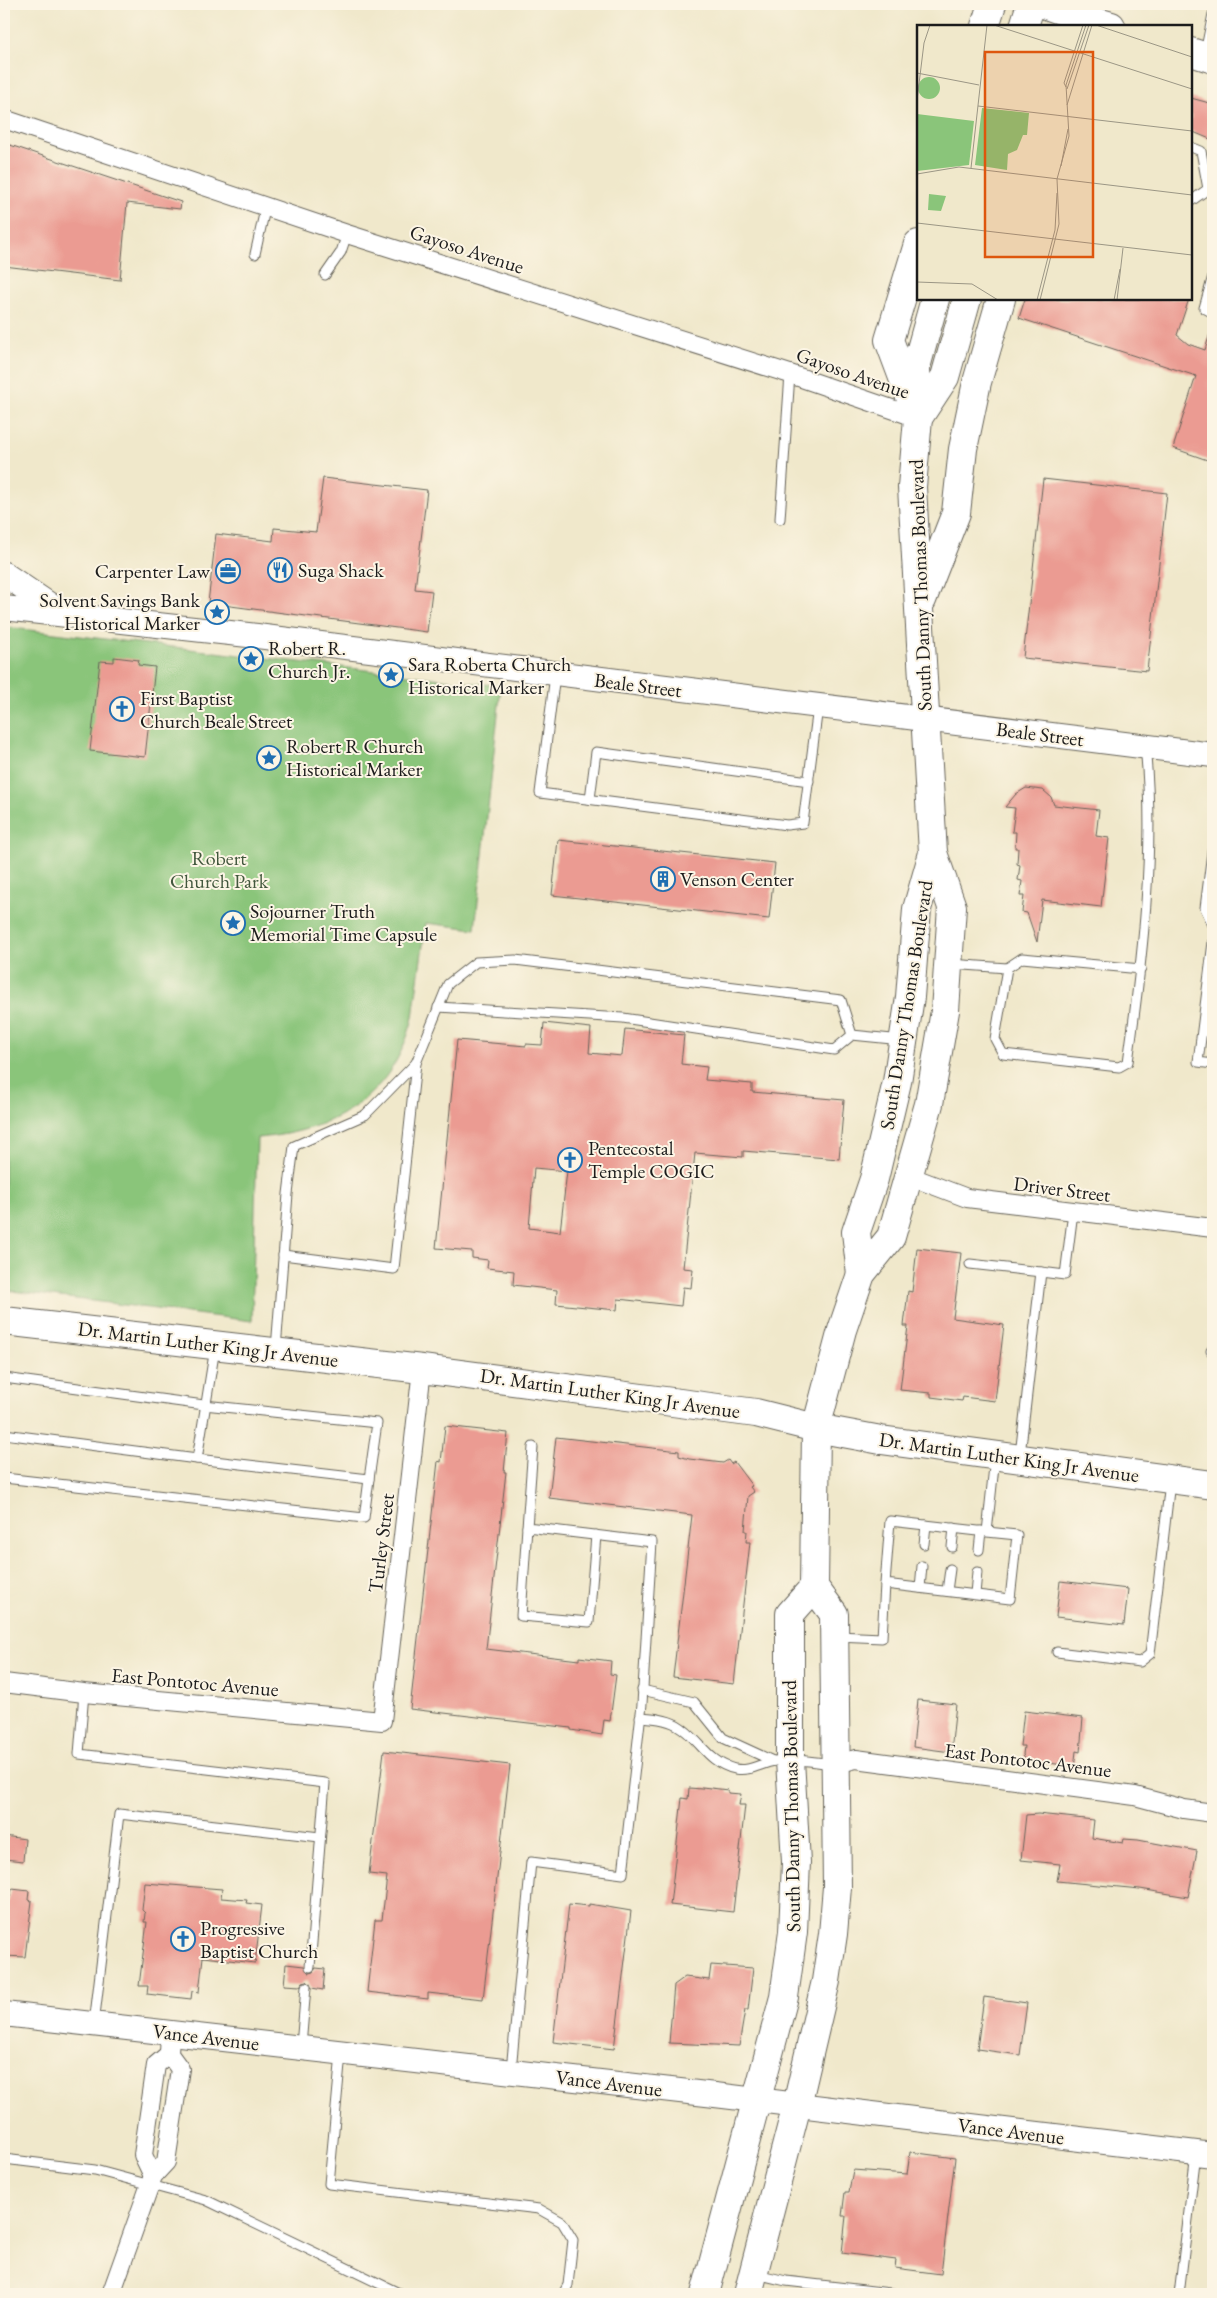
<svg xmlns="http://www.w3.org/2000/svg" width="1217" height="2298" font-family="'EB Garamond',serif">
	<style>
		.green { fill: #8ac57a; stroke: #53704b }
		.building { fill: #eb9b92; fill-rule: evenodd }
		.lines { fill: none; stroke-linecap: round; stroke-linejoin: round }
		.lane-casing { stroke: #666359; stroke-width: 11 }
		.street-casing { stroke: #666359; stroke-width: 20 }
		.secondary-casing { stroke: #666359; stroke-width: 26 }
		.primary-casing { stroke: #666359; stroke-width: 30 }
		.lane { stroke: #fff; stroke-width: 9 }
		.street { stroke: #fff; stroke-width: 18 }
		.secondary { stroke: #fff; stroke-width: 24 }
		.primary { stroke: #fff; stroke-width: 28 }
		.primary-bridge-casing { stroke: #666359; stroke-width: 30; stroke-linecap: butt }
		.primary-bridge { stroke: #fff; stroke-width: 28 }
		.labels { text-anchor: middle; dominant-baseline: central; stroke-width: 4; stroke-linejoin: round; paint-order: stroke }
		.street-label { font-size: 20px; fill: #1c1c1c; stroke: #fcf5e5 }
		.poi-label { font-size: 20px; fill: #1c1c1c; stroke: #fcf5e5; text-anchor: start }
		.park-label { font-size: 20px; fill: #42573d; stroke: #fcf5e5 }
		.inset-road { fill: none; stroke: #9b9685; stroke-width: 1 }
		.view { fill: #de560d; fill-opacity: 0.15; stroke: #de560d; stroke-width: 2.5 }
		.inset-edge { fill: none; stroke: #1c1c1c; stroke-width: 2.5 }
	</style>
	<rect width="100%" height="100%" fill="#fcf5e5"/>
	<filter id="ink" filterUnits="userSpaceOnUse"><feTurbulence type="fractalNoise" baseFrequency=".02" numOctaves="2"/><feDisplacementMap in="SourceGraphic" scale="10" xChannelSelector="R" yChannelSelector="G"/><feConvolveMatrix kernelMatrix="1 2 1 2 8 2 1 2 1" color-interpolation-filters="sRGB"/></filter>
	<filter id="wash" filterUnits="userSpaceOnUse"><feTurbulence type="fractalNoise" baseFrequency=".0096" numOctaves="4" result="noise"/><feDisplacementMap in="SourceGraphic" scale="20" xChannelSelector="R" yChannelSelector="G"/><feGaussianBlur stdDeviation="1.12" result="paint"/><feColorMatrix in="noise" values="0 0 0 0 0 0 0 0 0 0 0 0 0 0 0 0 0 1.4 0 .05"/><feComposite in="paint" operator="in"/></filter>
	<g filter="url(#wash)">
		<rect width="100%" height="100%" fill="#f0e8cb"/>
		<path class="green" d="M4,627L501,686L475,929L426,923C423,947 419,971 416,995C414,1006 414,1018 410,1028C388,1101 329,1132 257,1138L252,1321L4,1290Z"/>
		<g id="blocks">
			<g class="building">
				<polygon points="1191,98 1213,104 1213,130 1210,139 1191,131"/>
				<polygon points="4,143 181,202 180,209 127,203 120,280 4,266"/>
				<polygon points="1025,299 1189,299 1177,335 1188,344 1205,350 1210,333 1213,334 1213,462 1173,448 1196,376 1019,318"/>
				<polygon points="323,478 427,490 415,589 432,591 427,632 208,603 216,534 273,541 274,528 316,532"/>
				<polygon points="1043,479 1167,493 1147,671 1023,658"/>
				<polygon points="114,657 139,660 138,665 155,667 145,757 90,751 100,661 114,662"/>
				<polygon points="1026,788 1043,790 1051,797 1054,805 1099,810 1096,836 1109,838 1101,907 1042,900 1037,942 1027,913 1022,912 1024,896 1020,896 1022,881 1018,880 1020,865 1017,864 1018,848 1015,848 1016,832 1012,832 1015,808 1005,807 1016,794"/>
				<polygon points="558,840 775,863 769,919 552,895"/>
				<path d="M544,1023L591,1028L589,1053L622,1056L625,1029L684,1035L681,1064L707,1067L705,1080L752,1084V1092L844,1100L839,1159L743,1151V1157L695,1153L683,1268L693,1269L691,1288L683,1287L681,1306L618,1299L617,1310L556,1304L557,1290L513,1285L514,1271L487,1268L488,1260L472,1258V1251L436,1248L457,1040L526,1046V1044L542,1045ZM534,1168L567,1171L560,1232L529,1228Z"/>
				<polygon points="917,1248 961,1253 953,1318 1004,1325 995,1401 963,1397 962,1401 931,1397 931,1393 900,1390 908,1326 904,1326 908,1291 912,1292"/>
				<polygon points="445,1426 508,1433 504,1472 506,1472 486,1649 579,1660 579,1657 611,1661 610,1674 616,1675 610,1721 604,1720 602,1735 571,1730 571,1728 410,1709 438,1461 441,1462"/>
				<polygon points="556,1437 679,1451 679,1456 689,1459 723,1463 728,1460 731,1464 734,1462 752,1486 750,1487 754,1492 748,1496 745,1531 747,1531 746,1542 750,1542 734,1684 673,1677 692,1515 549,1498"/>
				<polygon points="1060,1581 1128,1589 1124,1625 1056,1617"/>
				<polygon points="918,1700 956,1704 951,1752 913,1747"/>
				<polygon points="1024,1711 1083,1718 1080,1752 1076,1751 1074,1769 1064,1765 1033,1761 1030,1763 1023,1755 1024,1746 1020,1746"/>
				<polygon points="384,1751 510,1765 483,1999 428,1993 428,1999 367,1992 375,1920 382,1920 387,1876 369,1874"/>
				<polygon points="702,1787 728,1790 728,1793 741,1794 739,1805 745,1805 733,1912 670,1905 682,1798 688,1799 689,1788 702,1789"/>
				<polygon points="1038,1814 1094,1820 1092,1838 1123,1843 1124,1839 1138,1840 1197,1851 1188,1897 1140,1889 1057,1881 1060,1864 1021,1860 1026,1815"/>
				<polygon points="4,1836 25,1839 23,1861 4,1859"/>
				<polygon points="145,1883 222,1889 221,1898 247,1900 246,1903 262,1905 255,1963 203,1957 199,1992 192,1991 191,1999 147,1994 148,1986 139,1986 147,1922 144,1922 145,1913 142,1910"/>
				<polygon points="12,1889 29,1891 28,1900 32,1901 25,1957 4,1956 4,1901 8,1902"/>
				<polygon points="569,1904 589,1906 589,1904 631,1911 614,2049 553,2042"/>
				<polygon points="286,1964 304,1966 309,1973 313,1972 316,1968 325,1969 323,1990 312,1988 307,1981 303,1982 300,1986 284,1985"/>
				<polygon points="711,1965 753,1968 748,2010 745,2010 739,2046 669,2043 674,1985 685,1977 709,1980"/>
				<polygon points="984,1997 1027,2003 1020,2055 977,2049"/>
				<polygon points="910,2152 955,2158 941,2274 895,2268 896,2260 842,2253 846,2216 842,2216 845,2192 849,2192 853,2170 907,2174"/>
			</g>
		</g>
	</g>
	<g filter="url(#ink)">
		<use href="#blocks" fill-opacity="0" stroke="#666359" stroke-width="1"/>
		<g class="lines">
			<defs>
				<g id="lane">
					<polyline points="1205,53 1213,14"/>
					<polyline points="1191,147 1201,151 1208,189 1191,201"/>
					<polyline points="255,254 266,205"/>
					<polyline points="325,275 341,252 347,234"/>
					<polyline points="1213,276 1204,308 1213,313"/>
					<polyline points="780,519 790,374"/>
					<polyline points="555,675 540,793 787,825 803,823 818,707"/>
					<polyline points="590,799 596,752 809,781"/>
					<polyline points="1213,844 1205,908 1213,925"/>
					<polyline points="1213,942 1198,1062 1213,1064"/>
					<polyline points="950,964 1007,968"/>
					<path d="M1141,969L1022,958L1007,968L995,1039L1003,1054L1119,1067L1128,1062C1142,962 1156,847 1145,747"/>
					<polyline points="438,1007 623,1018 834,1050 852,1035 902,1040"/>
					<polyline points="283,1255 394,1269 416,1063 448,984 476,962 515,960 841,1000 852,1035"/>
					<polyline points="970,1264 1041,1272"/>
					<polyline points="276,1349 288,1194 294,1146 365,1115 416,1063"/>
					<polyline points="1211,1351 1213,1349"/>
					<polyline points="4,1378 204,1405 377,1423 369,1479 197,1459"/>
					<polyline points="4,1434 197,1459 215,1348"/>
					<polyline points="1020,1455 1041,1272 1065,1275 1073,1212"/>
					<polyline points="4,1478 364,1518 369,1479"/>
					<polyline points="527,1527 521,1616 589,1622 596,1535"/>
					<polyline points="987,1532 890,1521 885,1584 1010,1599 1017,1535 987,1532 995,1457"/>
					<polyline points="924,1544 926,1525"/>
					<polyline points="952,1547 954,1528"/>
					<polyline points="979,1550 981,1531"/>
					<polyline points="920,1588 922,1566"/>
					<polyline points="947,1591 950,1569"/>
					<polyline points="975,1594 977,1572"/>
					<polyline points="837,1636 882,1638 885,1584"/>
					<polyline points="1057,1652 1140,1662 1150,1654 1170,1482"/>
					<polyline points="642,1690 694,1702 723,1738 773,1761"/>
					<polyline points="84,1693 79,1754 325,1783 310,1967"/>
					<path d="M640,1717C653,1718 666,1719 677,1725C700,1738 706,1762 735,1769C750,1772 761,1763 775,1761C794,1758 814,1762 833,1764"/>
					<polyline points="94,2024 119,1814 320,1837"/>
					<polyline points="301,2046 306,1987"/>
					<polyline points="341,2054 329,2184 539,2209 562,2222 573,2240 568,2285 563,2294"/>
					<polyline points="511,2070 531,1862 623,1874 642,1704 652,1542 527,1527 533,1447"/>
					<polyline points="4,2159 95,2170 206,2200 401,2294"/>
					<polyline points="756,2274 786,2281 899,2294"/>
					<polyline points="1179,2294 1196,2153"/>
				</g>
				<g id="street">
					<polyline points="4,119 347,234 790,374 918,418"/>
					<polyline points="909,1176 967,1198 1213,1228"/>
					<polyline points="4,1683 84,1693 382,1721 422,1369"/>
					<polyline points="836,1764 856,1759 1135,1796 1184,1809 1213,1813"/>
					<polyline points="153,2176 143,2155 156,2065 169,2054"/>
					<polyline points="111,2294 153,2176 166,2162 180,2069 169,2054 170,2033"/>
				</g>
				<g id="secondary">
					<polyline points="4,574 60,612"/>
					<polyline points="4,608 257,636 1213,755"/>
					<polyline points="4,2014 715,2095 1213,2155"/>
				</g>
				<g id="primary">
					<polyline points="1083,18 1111,26"/>
					<polyline points="985,26 992,4"/>
					<polyline points="1024,26 1031,4"/>
					<polyline points="1191,52 1213,59"/>
					<polyline points="911,399 889,340 918,244"/>
					<polyline points="918,418 945,377 967,299"/>
					<polyline points="922,600 956,513 963,449 977,382 1001,299"/>
					<polyline points="861,1274 856,1232 874,1179 897,1082 910,997 917,909 933,853"/>
					<polyline points="4,1321 422,1369 756,1413 816,1428 881,1440 1213,1485"/>
					<polyline points="705,2294 784,1997 793,1932 796,1862 790,1760 790,1614 814,1587"/>
					<polyline points="748,2294 797,2105 826,1981 833,1934 837,1887 834,1614 814,1587 816,1428 842,1330 861,1274 891,1237 929,1104 945,1011 952,907 933,853 912,487 918,418 916,367 935,299"/>
				</g>
			</defs>
			<use href="#lane" class="lane-casing"/>
			<use href="#street" class="street-casing"/>
			<use href="#secondary" class="secondary-casing"/>
			<use href="#primary" class="primary-casing"/>
			<use href="#lane" class="lane"/>
			<use href="#street" class="street"/>
			<use href="#secondary" class="secondary"/>
			<use href="#primary" class="primary"/>
			<defs>
				<polyline id="primary-bridge" points="1046,5 1083,18"/>
			</defs>
			<use href="#primary-bridge" class="primary-bridge-casing"/>
			<use href="#primary-bridge" class="primary-bridge"/>
		</g>
	</g>
	<defs>
		<symbol id="restaurant-ring" viewBox="-11 -11 22 22"><circle r="9.5" fill="#fcf5e5" stroke="#1f6fb2" stroke-width="1.5"/><path d="M-5-6h1v4h1v-4h1v4h1v-4h1v5L-1.5 .5V6h-2V.5L-5-1ZM5-6V6H3V1.5H1.5Q1.5-4 5-6Z" fill="#1f6fb2"/></symbol>
		<symbol id="office-ring" viewBox="-11 -11 22 22"><circle r="9.5" fill="#fcf5e5" stroke="#1f6fb2" stroke-width="1.5"/><path d="M-6-3h4V-5.5h4V-3h4V5H-6ZM-1-4.5V-3h2v-1.5ZM-6 0V1H6V0Z" fill="#1f6fb2"/></symbol>
		<symbol id="sight-ring" viewBox="-11 -11 22 22"><circle r="9.5" fill="#fcf5e5" stroke="#1f6fb2" stroke-width="1.5"/><path d="M0-6L1.8-2.2L6-1.7L2.9 1.2L3.7 5.4L0 3.3L-3.7 5.4L-2.9 1.2L-6-1.7L-1.8-2.2Z" fill="#1f6fb2"/></symbol>
		<symbol id="church-ring" viewBox="-11 -11 22 22"><circle r="9.5" fill="#fcf5e5" stroke="#1f6fb2" stroke-width="1.5"/><path d="M-1.2-6h2.4v3.5h3.3v2.4h-3.3V6h-2.4V-.1h-3.3v-2.4h3.3Z" fill="#1f6fb2"/></symbol>
		<symbol id="building-ring" viewBox="-11 -11 22 22"><circle r="9.5" fill="#fcf5e5" stroke="#1f6fb2" stroke-width="1.5"/><path d="M-4-6H4V6H1V3H-1V6H-4ZM-2.5-4.3h1.7v1.8h-1.7ZM.8-4.3h1.7v1.8H.8ZM-2.5-1h1.7V.8h-1.7ZM.8-1h1.7V.8H.8Z" fill="#1f6fb2"/></symbol>
	</defs>
	<g fill-rule="evenodd">
		<use href="#restaurant-ring" x="266" y="556" width="28" height="28"/>
		<use href="#office-ring" x="214" y="557" width="28" height="28"/>
		<use href="#sight-ring" x="203" y="598" width="28" height="28"/>
		<use href="#sight-ring" x="237" y="645" width="28" height="28"/>
		<use href="#sight-ring" x="377" y="661" width="28" height="28"/>
		<use href="#church-ring" x="108" y="695" width="28" height="28"/>
		<use href="#sight-ring" x="255" y="744" width="28" height="28"/>
		<use href="#building-ring" x="649" y="865" width="28" height="28"/>
		<use href="#sight-ring" x="219" y="909" width="28" height="28"/>
		<use href="#church-ring" x="556" y="1146" width="28" height="28"/>
		<use href="#church-ring" x="169" y="1925" width="28" height="28"/>
	</g>
	<g class="labels">
		<g class="street-label">
			<text transform="translate(467 249) rotate(18)">Gayoso Avenue</text>
			<text transform="translate(853 373) rotate(19)">Gayoso Avenue</text>
			<text transform="translate(920 585) rotate(-92)">South Danny Thomas Boulevard</text>
			<text transform="translate(638 685) rotate(7)">Beale Street</text>
			<text transform="translate(1040 734) rotate(7)">Beale Street</text>
			<text transform="translate(906 1005) rotate(-81)">South Danny Thomas Boulevard</text>
			<text transform="translate(1062 1189) rotate(7)">Driver Street</text>
			<text transform="translate(208 1344) rotate(7)">Dr. Martin Luther King Jr Avenue</text>
			<text transform="translate(610 1393) rotate(8)">Dr. Martin Luther King Jr Avenue</text>
			<text transform="translate(1009 1457) rotate(8)">Dr. Martin Luther King Jr Avenue</text>
			<text transform="translate(381 1543) rotate(-83)">Turley Street</text>
			<text transform="translate(195 1682) rotate(5)">East Pontotoc Avenue</text>
			<text transform="translate(1028 1760) rotate(7)">East Pontotoc Avenue</text>
			<text transform="translate(791 1806) rotate(-91)">South Danny Thomas Boulevard</text>
			<text transform="translate(206 2037) rotate(7)">Vance Avenue</text>
			<text transform="translate(609 2083) rotate(7)">Vance Avenue</text>
			<text transform="translate(1011 2131) rotate(7)">Vance Avenue</text>
		</g>
		<g class="poi-label">
			<text x="298" y="570">Suga Shack</text>
			<text x="210" y="571" text-anchor="end">Carpenter Law</text>
			<text x="200" y="600" text-anchor="end">Solvent Savings Bank<tspan x="200" dy="23">Historical Marker</tspan></text>
			<text x="268" y="648">Robert R.<tspan x="268" dy="23">Church Jr.</tspan></text>
			<text x="408" y="664">Sara Roberta Church<tspan x="408" dy="23">Historical Marker</tspan></text>
			<text x="140" y="698">First Baptist<tspan x="140" dy="23">Church Beale Street</tspan></text>
			<text x="286" y="746">Robert R Church<tspan x="286" dy="23">Historical Marker</tspan></text>
			<text x="680" y="879">Venson Center</text>
			<text x="250" y="911">Sojourner Truth<tspan x="250" dy="23">Memorial Time Capsule</tspan></text>
			<text x="588" y="1148">Pentecostal<tspan x="588" dy="23">Temple COGIC</tspan></text>
			<text x="200" y="1928">Progressive<tspan x="200" dy="23">Baptist Church</tspan></text>
		</g>
		<g class="park-label">
			<text x="219" y="858">Robert<tspan x="219" dy="23">Church Park</tspan></text>
		</g>
	</g>
	<g transform="translate(917 25)">
		<rect width="275" height="275" fill="#f0e8cb"/>
		<path d="M1 63a11 11 0 1 1 22 0a11 11 0 1 1-22 0ZM65,83L112,88L110,110H106L100,125L91,129L90,145L58,140ZM0,89L57,96L52,140L0,146ZM12,169L29,171L24,186L11,185Z" fill="#8ac57a"/>
		<path class="inset-road" d="M77,0L275,64M179,0L275,32M0,48L62,60M149,62L147,58L166,0M150,64L172,0M0,75L7,18L13,0M150,80L175,0M61,81L275,106M144,141L151,104M54,143L70,0M0,149L42,142L275,170M0,198L275,230M0,257L55,259L81,275M120,275L138,205L140,168M123,275L142,199L140,154L152,111L149,60L169,0M197,275L203,244M200,275L206,223"/>
		<path class="view" d="M68,27H176V232H68Z"/>
		<rect width="275" height="275" class="inset-edge"/>
	</g>
	<rect width="1217" height="2298" fill="none" stroke="#fcf5e5" stroke-width="20"/>
</svg>
